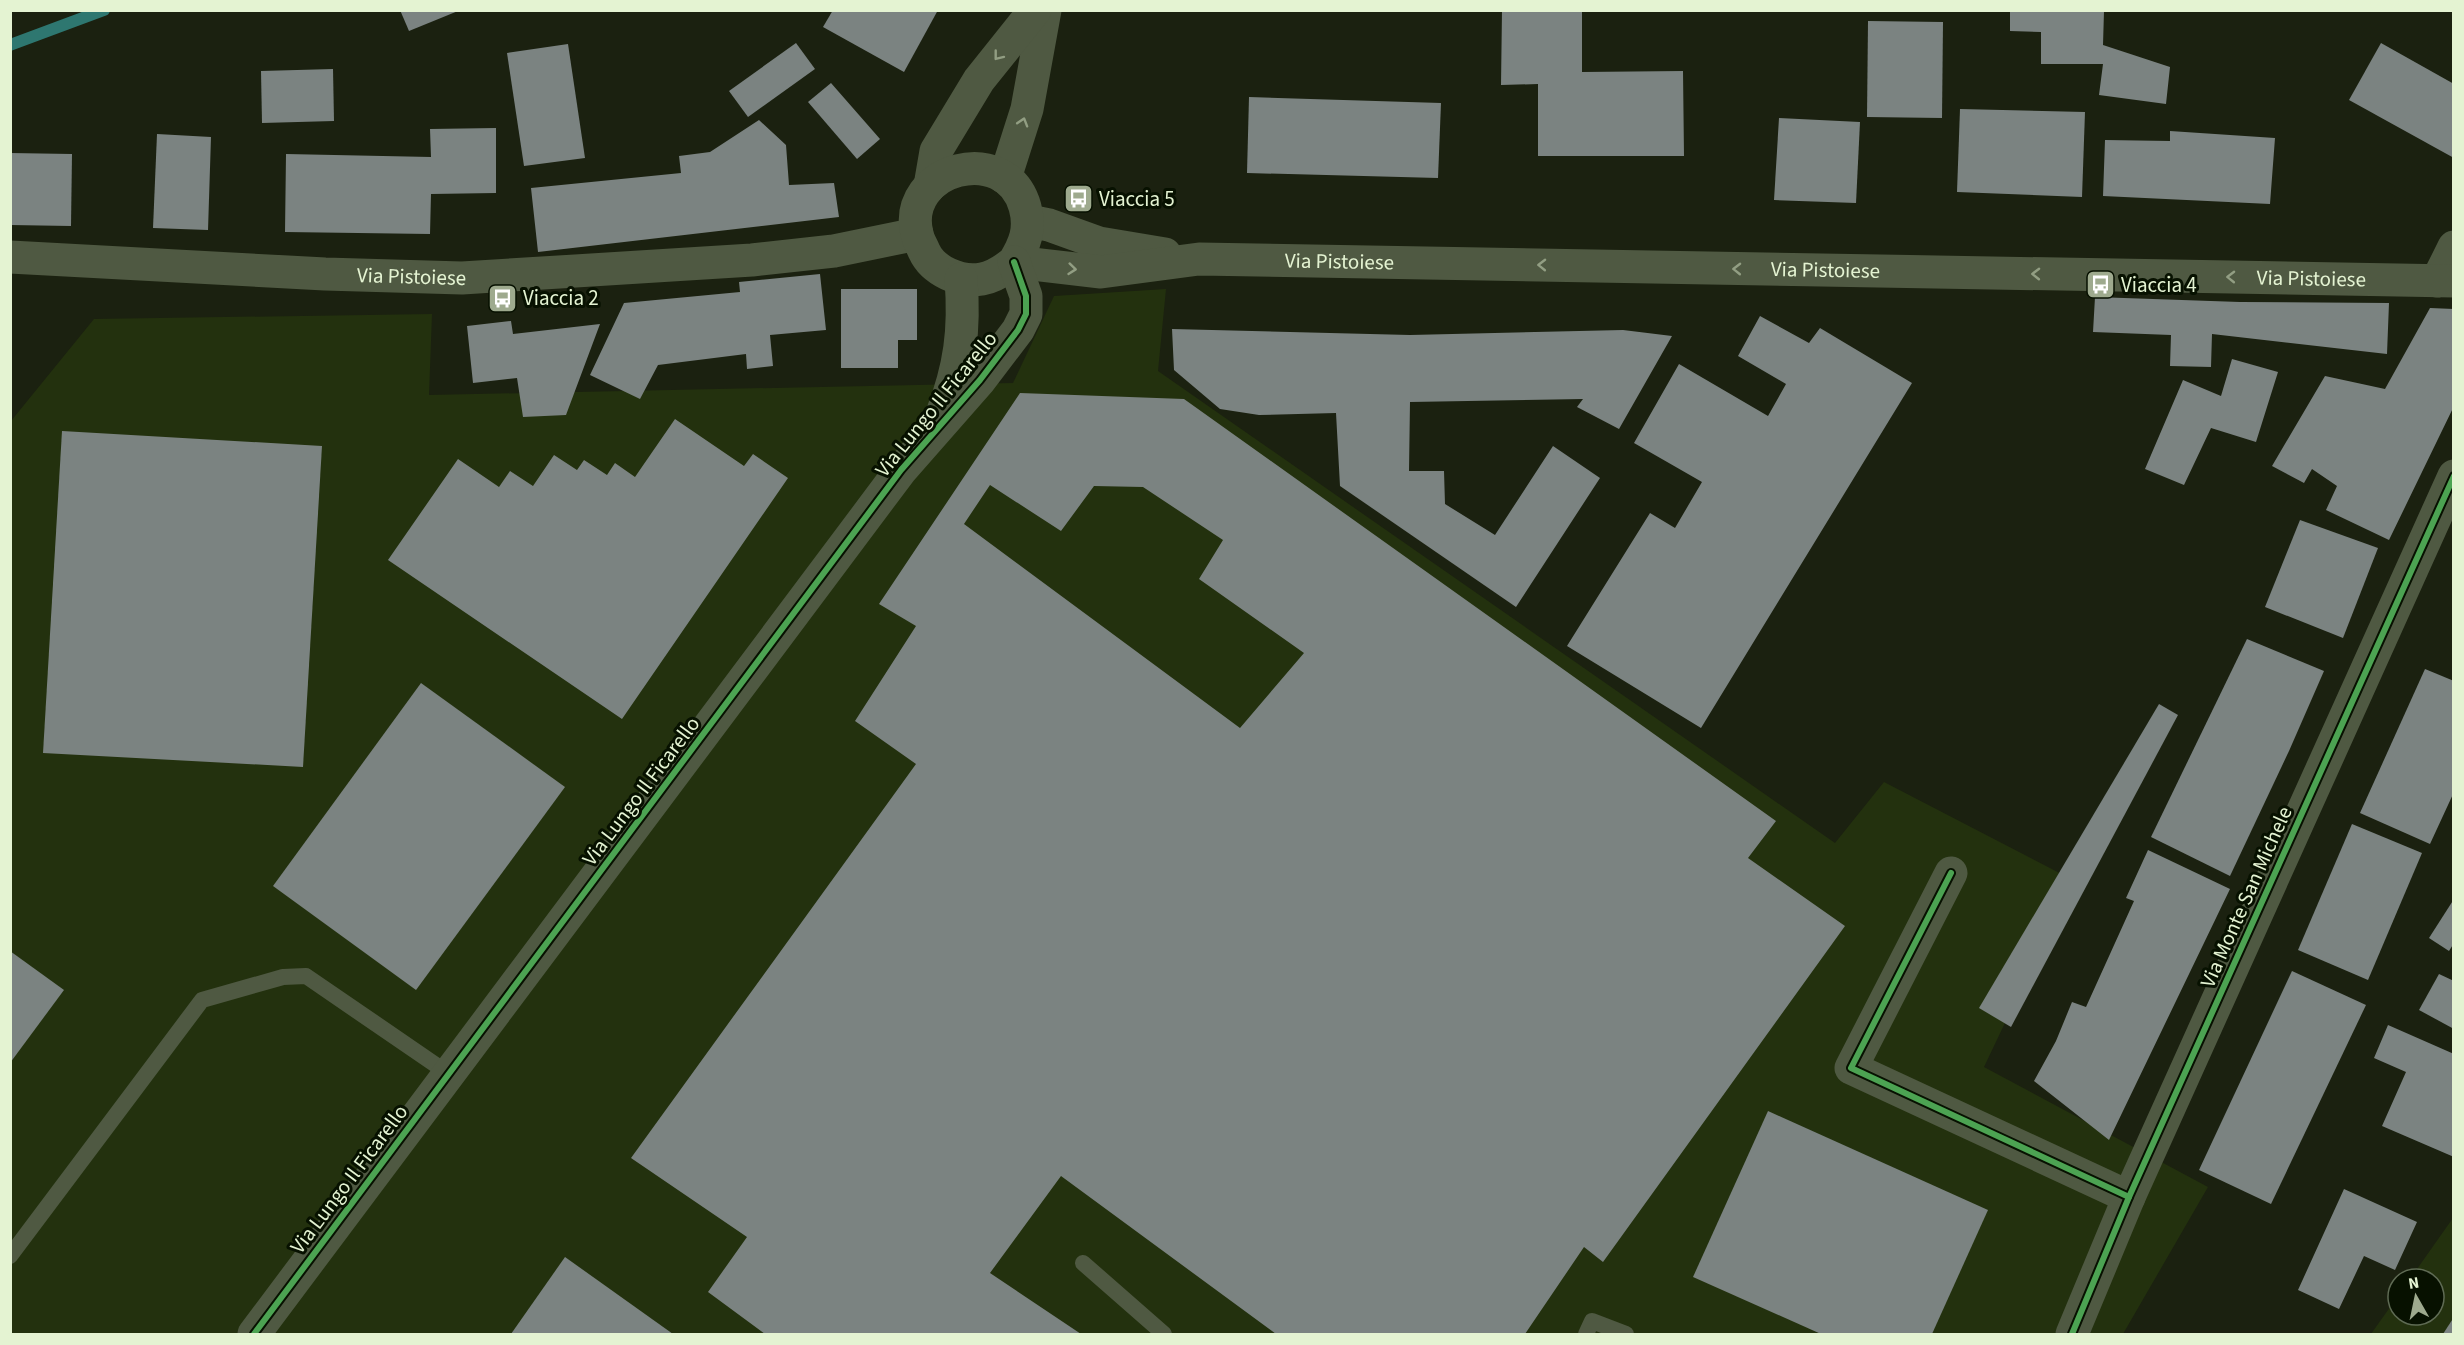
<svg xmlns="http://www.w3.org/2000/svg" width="2464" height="1345" font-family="'Source Sans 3',sans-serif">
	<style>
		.built { fill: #23310e }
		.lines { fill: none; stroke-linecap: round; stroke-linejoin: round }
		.stream { stroke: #2e7770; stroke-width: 12 }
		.building { fill: #7b8381; fill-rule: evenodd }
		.lane { stroke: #4f5942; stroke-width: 16 }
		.street { stroke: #4f5942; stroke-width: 33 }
		.secondary { stroke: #4f5942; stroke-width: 33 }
		.cycleway-casing { stroke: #071100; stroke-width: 10 }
		.cycleway { stroke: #4ca352; stroke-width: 6 }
		.oneway { stroke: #929e83 }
		.labels { text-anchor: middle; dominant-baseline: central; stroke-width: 6; stroke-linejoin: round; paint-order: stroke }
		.poi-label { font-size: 21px; fill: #e4f3d2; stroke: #071100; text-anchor: start }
		.street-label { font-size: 21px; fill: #e4f3d2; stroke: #071100 }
	</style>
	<rect width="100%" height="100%" fill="#1b2110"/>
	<g class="built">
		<polygon points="1166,289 1158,371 1835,843 1884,782 2073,880 1984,1067 2208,1187 2123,1334 11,1334 11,421 94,319 432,314 429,395 1013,383 1054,296"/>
		<polygon points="2453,1218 2453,1334 2371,1334 2398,1296 2398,1315 2434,1315 2434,1279 2410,1279"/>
	</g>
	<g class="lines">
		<polyline class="stream" points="10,45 104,10"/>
	</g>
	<g class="building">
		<polygon points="400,10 458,10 458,11 409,31"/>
		<polygon points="833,10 938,10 904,72 823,27"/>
		<polygon points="1502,10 1582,10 1582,72 1683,71 1684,156 1538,156 1538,84 1501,85"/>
		<polygon points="2010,10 2104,11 2103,45 2170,67 2166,104 2099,95 2103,64 2041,64 2041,32 2010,31"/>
		<polygon points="1868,21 1943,22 1942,118 1867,117"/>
		<polygon points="796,43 815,69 748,117 729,91"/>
		<polygon points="2381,43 2454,84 2454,158 2349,100"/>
		<polygon points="568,44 585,158 524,166 507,53"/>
		<polygon points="333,69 334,121 262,123 261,71"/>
		<polygon points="831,83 880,139 857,159 808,102"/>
		<polygon points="1249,97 1441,103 1438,178 1247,173"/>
		<polygon points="1960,109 2085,112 2082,197 1957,192"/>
		<polygon points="1779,118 1860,122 1856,203 1774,200"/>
		<polygon points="759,120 786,145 789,185 834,183 839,217 538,252 531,188 681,173 679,156 710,152"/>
		<polygon points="496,128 496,193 431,194 430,234 285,232 286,154 431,157 430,129"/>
		<polygon points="2170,131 2275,138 2270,204 2103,196 2105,140 2170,141"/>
		<polygon points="157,134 211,137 208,230 153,228"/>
		<polygon points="10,153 72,154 71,226 10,225"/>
		<polygon points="820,274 826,330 770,335 773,366 747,369 746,354 658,365 640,399 590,375 624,303 740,292 739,282"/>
		<polygon points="841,289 917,289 917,340 898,340 898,368 841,368"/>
		<polygon points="2095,297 2240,302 2389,303 2387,354 2212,334 2211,367 2170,366 2171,335 2093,332"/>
		<polygon points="2430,308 2454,309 2454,406 2389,540 2326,510 2337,486 2312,469 2304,483 2272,466 2325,376 2385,389"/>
		<polygon points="1760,316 1809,343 1820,328 1912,383 1701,728 1567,646 1650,513 1675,528 1702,482 1634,443 1679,364 1768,416 1786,384 1738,356"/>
		<polygon points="511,321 513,334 600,324 566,415 523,417 517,378 473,383 467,326"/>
		<polygon points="1172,329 1410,335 1623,330 1672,336 1619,429 1577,407 1583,399 1410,402 1409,471 1444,471 1445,504 1495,535 1553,446 1600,478 1516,607 1340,486 1336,413 1259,415 1220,409 1174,370"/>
		<polygon points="2232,359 2278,372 2256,442 2211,428 2184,485 2145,469 2183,380 2221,396"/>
		<path d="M1020,393L1184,399L1776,821L1748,858L1845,926L1603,1262L1584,1247L1525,1334H1276L1061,1176L990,1273L1081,1334H765L708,1292L747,1237L631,1158L916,764L855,721L916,626L879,604ZM990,485L1061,531L1094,486L1143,487L1223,540L1199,579L1304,653L1240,728L964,524Z"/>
		<polygon points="675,419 744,466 753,454 788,478 622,719 388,560 458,459 499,487 510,471 533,486 554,455 577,470 584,460 607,475 615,463 635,477"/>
		<polygon points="62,431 322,446 303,767 43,753"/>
		<polygon points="2300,520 2378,548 2343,638 2265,607"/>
		<polygon points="2247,639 2324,671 2289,751 2230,876 2151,837"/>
		<polygon points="2425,669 2454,681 2454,792 2430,844 2360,813"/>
		<polygon points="421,683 565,787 416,990 273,886"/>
		<polygon points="2159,704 2178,715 2011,1027 1979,1008"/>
		<polygon points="2352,824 2422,853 2368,980 2298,950"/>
		<polygon points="2148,850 2230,889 2109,1140 2034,1081 2056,1041 2072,1002 2086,1007 2134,901 2126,898"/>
		<polygon points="2454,899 2454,943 2449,951 2429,938"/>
		<polygon points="10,951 64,990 10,1063"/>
		<polygon points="2292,971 2366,1005 2271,1204 2199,1170"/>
		<polygon points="2439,974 2454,981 2454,1029 2419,1010"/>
		<polygon points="2388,1025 2454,1054 2454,1157 2382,1126 2406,1072 2374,1058"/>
		<polygon points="1768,1111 1988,1210 1932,1334 1821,1334 1693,1277"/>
		<polygon points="2344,1189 2417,1222 2395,1270 2364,1256 2339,1309 2298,1290"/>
		<polygon points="565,1257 673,1334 511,1334"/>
		<polygon points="2454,1317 2454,1334 2443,1334"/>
	</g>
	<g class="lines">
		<g class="lane">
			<polyline points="10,1256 202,1000 283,977 306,976 449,1074"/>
			<polyline points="1083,1263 1164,1334"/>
			<polyline points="1586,1334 1592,1321 1626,1334"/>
		</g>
		<g class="street">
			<polyline points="2437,281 2454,247"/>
			<polyline points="1951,873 1851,1068 2129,1197"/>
			<polyline points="2072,1334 2129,1197 2454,476"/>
		</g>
		<g class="secondary">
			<polyline points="1005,178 1027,109 1045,10"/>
			<polyline points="930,186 936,151 979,80 1035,10"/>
			<polyline points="1029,221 1049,225 1099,243 1165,254"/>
			<path id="s1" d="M10,257L325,274L462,278L752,260L834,251L917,234"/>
			<path id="s2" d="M1014,262C1025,244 1031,229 1025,207C1006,140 901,168 917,234C918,240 922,246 924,251C933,271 960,283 982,279C994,277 1004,270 1014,262L1101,272L1199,259L2454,281"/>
			<path d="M942,414C960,367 965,330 961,279"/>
			<polyline points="254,1334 901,470 980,380 1018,330 1026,314 1026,296 1014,262"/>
		</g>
		<defs>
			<g id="cycleway">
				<polyline points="1951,873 1851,1068 2129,1197"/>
				<polyline points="254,1334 901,470 980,380 1018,330 1026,314 1026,296 1014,262"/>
				<polyline points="2072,1334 2129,1197 2454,476"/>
			</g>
		</defs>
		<use href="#cycleway" class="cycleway-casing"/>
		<use href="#cycleway" class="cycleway"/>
	</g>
	<defs><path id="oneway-chevron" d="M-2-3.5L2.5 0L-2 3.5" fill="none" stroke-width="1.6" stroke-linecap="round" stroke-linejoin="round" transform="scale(1.5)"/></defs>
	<g class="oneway">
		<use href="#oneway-chevron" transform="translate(998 56) rotate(128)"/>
		<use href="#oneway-chevron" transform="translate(1023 122) rotate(-73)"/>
		<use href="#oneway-chevron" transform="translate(1542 265) rotate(-179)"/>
		<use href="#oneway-chevron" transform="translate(1072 269) rotate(6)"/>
		<use href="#oneway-chevron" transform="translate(1737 269) rotate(-179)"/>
		<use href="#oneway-chevron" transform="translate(2036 274) rotate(-179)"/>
		<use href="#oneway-chevron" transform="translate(2231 277) rotate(-179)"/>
	</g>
	<defs>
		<symbol id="bus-square" viewBox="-11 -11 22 22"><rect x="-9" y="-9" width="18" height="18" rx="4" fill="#9eaa8e" stroke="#071100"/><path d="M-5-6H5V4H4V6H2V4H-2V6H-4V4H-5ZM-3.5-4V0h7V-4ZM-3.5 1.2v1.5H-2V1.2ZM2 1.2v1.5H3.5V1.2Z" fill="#fff"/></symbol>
	</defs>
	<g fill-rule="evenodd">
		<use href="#bus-square" x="1062" y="182" width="33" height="33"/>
		<use href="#bus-square" x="2084" y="268" width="33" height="33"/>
		<use href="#bus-square" x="486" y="282" width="33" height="33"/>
	</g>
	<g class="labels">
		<g class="poi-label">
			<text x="1099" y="199">Viaccia 5</text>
			<text x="2121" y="285">Viaccia 4</text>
			<text x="523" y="298">Viaccia 2</text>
		</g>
		<g class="street-label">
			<text stroke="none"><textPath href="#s2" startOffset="678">Via Pistoiese</textPath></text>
			<text stroke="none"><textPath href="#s2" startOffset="1164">Via Pistoiese</textPath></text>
			<text stroke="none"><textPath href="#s1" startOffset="402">Via Pistoiese</textPath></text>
			<text stroke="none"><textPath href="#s2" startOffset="1650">Via Pistoiese</textPath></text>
			<text transform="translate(936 404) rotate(-51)">Via Lungo Il Ficarello</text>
			<text transform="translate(641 791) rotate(-53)">Via Lungo Il Ficarello</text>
			<text transform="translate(2246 897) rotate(-66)">Via Monte San Michele</text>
			<text transform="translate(349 1179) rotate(-53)">Via Lungo Il Ficarello</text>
		</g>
	</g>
	<rect width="2464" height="1345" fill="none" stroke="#e4f3d2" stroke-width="24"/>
	<g transform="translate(2416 1297) rotate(351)"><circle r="28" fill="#071100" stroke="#5f6b54" stroke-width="1.5"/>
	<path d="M0-4.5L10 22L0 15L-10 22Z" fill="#9eaa8e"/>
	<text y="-9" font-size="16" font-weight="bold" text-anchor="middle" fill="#e4f3d2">N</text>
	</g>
</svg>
